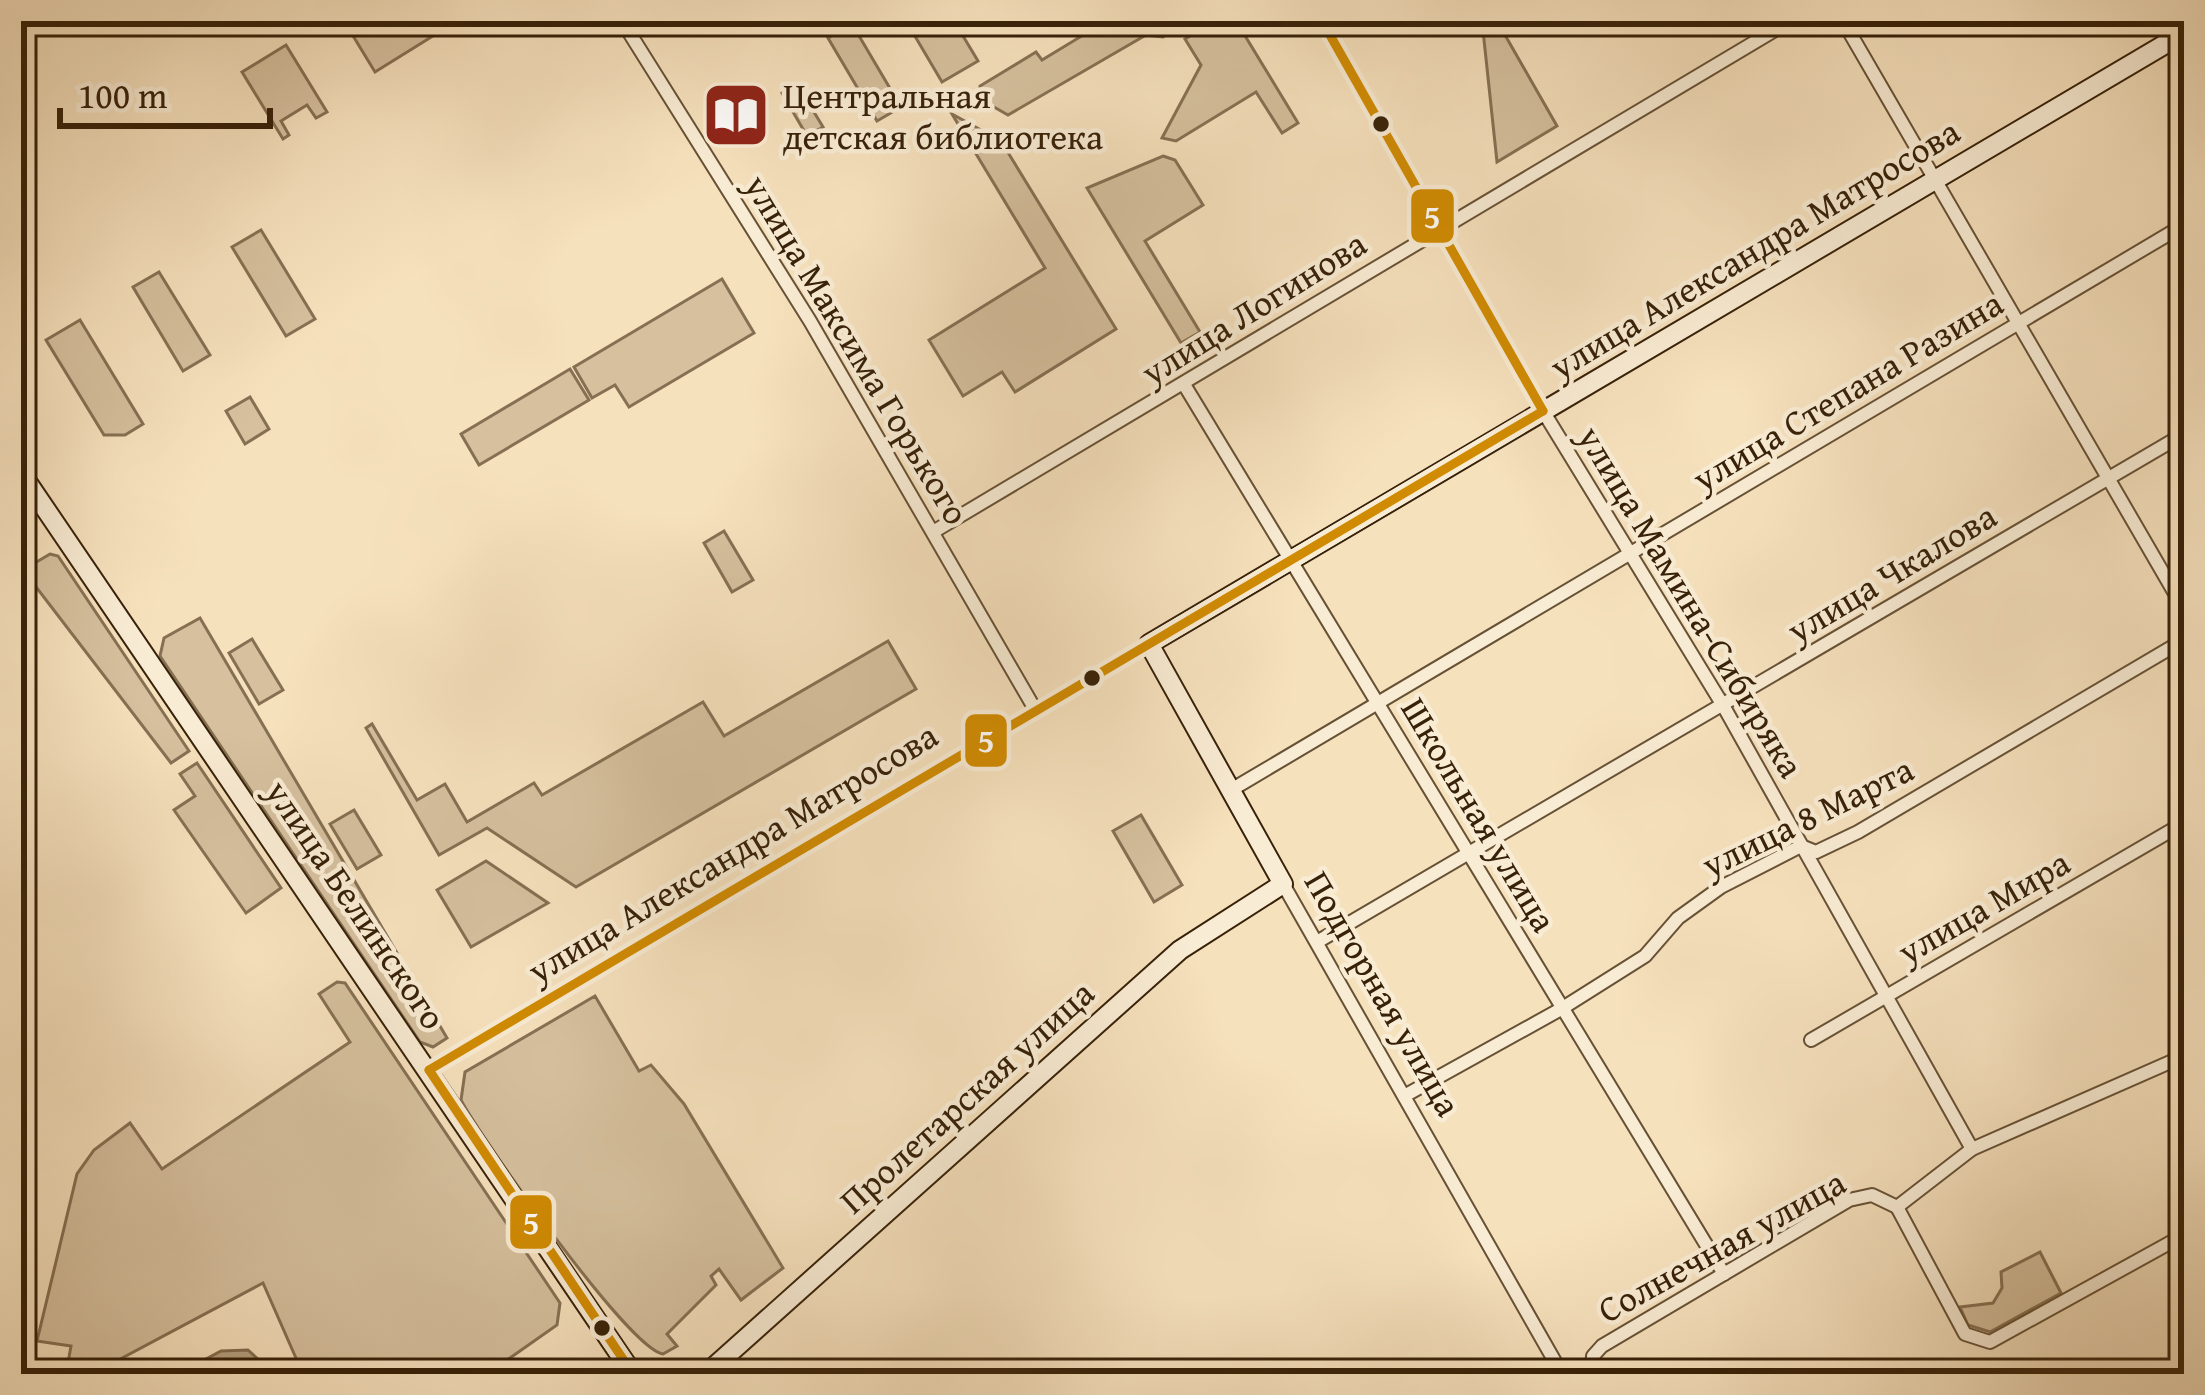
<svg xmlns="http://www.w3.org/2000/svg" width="2205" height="1395" font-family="'Gentium Book Plus',serif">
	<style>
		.green { fill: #d6c09e; stroke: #867053; stroke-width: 3 }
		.water { fill: #b5a07f; stroke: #836d4f; stroke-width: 3 }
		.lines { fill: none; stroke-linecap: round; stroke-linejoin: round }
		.street-casing { stroke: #675135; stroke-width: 16 }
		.secondary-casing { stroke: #372108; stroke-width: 22 }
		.street { stroke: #f9ecd4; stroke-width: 12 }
		.secondary { stroke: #f9ecd4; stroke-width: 18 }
		.bus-1-casing { stroke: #f9ecd4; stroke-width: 18 }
		.bus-1 { stroke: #d18b02; stroke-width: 9 }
		.bus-dot { fill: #372108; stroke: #f9ecd4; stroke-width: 4.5 }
		.labels { text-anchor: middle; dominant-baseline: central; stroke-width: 9; stroke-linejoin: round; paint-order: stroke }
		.poi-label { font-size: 36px; fill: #372108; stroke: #f9ecd4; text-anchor: start }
		.street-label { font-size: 36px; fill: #372108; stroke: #f9ecd4 }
		.line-badge { stroke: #f9ecd4; stroke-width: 4.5 }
		.badge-label { font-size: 33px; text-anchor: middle; font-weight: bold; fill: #fff }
	</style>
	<rect width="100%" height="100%" fill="#f6e1bd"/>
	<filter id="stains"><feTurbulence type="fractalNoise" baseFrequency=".00167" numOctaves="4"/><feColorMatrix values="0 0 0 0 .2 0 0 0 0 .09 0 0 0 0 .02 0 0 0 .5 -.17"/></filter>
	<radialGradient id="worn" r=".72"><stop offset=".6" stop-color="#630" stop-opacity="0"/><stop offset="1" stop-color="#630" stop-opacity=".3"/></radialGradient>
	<g class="green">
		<polygon points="344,21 457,21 375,72"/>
		<polygon points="906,21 954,21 978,61 942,82"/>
		<polygon points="1086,21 1189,21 1163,37 1146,35 1008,115 980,99 980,86 1036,52 1042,60 1085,34 1081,24"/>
		<polygon points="1214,21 1236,21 1298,123 1282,133 1256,92 1176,141 1162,138 1201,65 1185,39"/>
		<polygon points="1482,21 1497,21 1557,126 1497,162"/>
		<polygon points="852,24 901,107 877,121 828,38"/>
		<polygon points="286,45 327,112 316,118 307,105 281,121 289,135 283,139 242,72"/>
		<polygon points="797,84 823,127 807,136 782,93"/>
		<polygon points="952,114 1001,141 1116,329 1015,392 1002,372 963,396 929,340 1045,268"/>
		<polygon points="1163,156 1175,160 1203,205 1145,241 1200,332 1181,343 1087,188"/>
		<polygon points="261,230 315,319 286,336 232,247"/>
		<polygon points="159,272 210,355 183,371 133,287"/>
		<polygon points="722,279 754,333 629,407 615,385 592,398 574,367"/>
		<polygon points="80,320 143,424 125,435 104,435 46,340"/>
		<polygon points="570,369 589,400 479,465 461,434"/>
		<polygon points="250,397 269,429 245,444 226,411"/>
		<polygon points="724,531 753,580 732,592 704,543"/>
		<polygon points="50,554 58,556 189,751 171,763 23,570"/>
		<polygon points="200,618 447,1038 433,1047 420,1042 160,656 164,638"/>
		<polygon points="252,639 283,690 259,704 229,653"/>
		<polygon points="888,641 916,689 576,887 487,828 439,855 366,728 372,724 417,800 445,784 467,822 534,783 542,795 703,702 724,736"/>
		<polygon points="197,763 281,888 246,913 174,810 195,796 180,774"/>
		<polygon points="354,810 381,855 357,869 330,824"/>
		<polygon points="1141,815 1182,885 1154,902 1113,831"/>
		<polygon points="486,861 548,903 471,947 437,890"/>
		<polygon points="337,982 345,983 560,1303 557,1325 487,1374 303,1374 263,1283 92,1374 66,1374 71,1346 37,1341 77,1174 94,1150 130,1123 162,1169 350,1042 319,994"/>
		<path d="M595,996L639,1071L651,1065L684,1104L783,1268L741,1300L719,1269L711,1276L716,1285L667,1334L677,1346L663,1354C629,1349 482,1140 461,1100L465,1072Z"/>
		<polygon points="2040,1252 2061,1293 1990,1332 1968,1325 1960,1307 1993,1303 2002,1288 2001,1272"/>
	</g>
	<polygon class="water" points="248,1350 274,1374 178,1374 221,1351"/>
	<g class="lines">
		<defs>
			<g id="street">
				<polyline points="622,21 810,321 1036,711"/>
				<polyline points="1322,21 1543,411 1724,707 1972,1149"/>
				<polyline points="1843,21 2184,609"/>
				<polyline points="1185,386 1724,1274"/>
				<polyline points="933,532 1790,21"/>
				<polyline points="1231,790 2184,225"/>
				<polyline points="1283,884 1562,1374"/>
				<polyline points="1317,942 2184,434"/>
				<polyline points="1811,1040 2184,823"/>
				<polyline points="429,1070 1149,644"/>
				<polyline points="1406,1095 1561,1009 1645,956 1678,918 1721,887 1801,846 1816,852 1858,832 2184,640"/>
				<polyline points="1897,1207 1965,1334 1990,1342 2184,1235"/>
				<polyline points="1592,1374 1593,1356 1602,1346 1849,1200 1872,1195 1897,1207 1972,1149 2184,1056"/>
			</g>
			<g id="secondary">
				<polyline points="21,473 633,1374"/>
				<polyline points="706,1374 1180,950 1283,884 1149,644 2184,33"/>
			</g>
		</defs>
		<use href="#street" class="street-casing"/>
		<use href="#secondary" class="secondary-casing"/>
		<use href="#street" class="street"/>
		<use href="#secondary" class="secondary"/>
		<defs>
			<g id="bus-1">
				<polyline points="1322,21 1543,411"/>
				<polyline points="429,1070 1543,411"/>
				<polyline points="429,1070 633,1374"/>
			</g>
		</defs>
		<use href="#bus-1" class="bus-1-casing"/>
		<use href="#bus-1" class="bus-1"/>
	</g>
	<defs>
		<symbol id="library-square" viewBox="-11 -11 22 22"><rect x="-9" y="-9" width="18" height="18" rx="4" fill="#8f2418" stroke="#f9ecd4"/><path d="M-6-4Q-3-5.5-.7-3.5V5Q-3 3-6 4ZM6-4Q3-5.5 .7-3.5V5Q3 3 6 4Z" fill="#fff"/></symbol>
	</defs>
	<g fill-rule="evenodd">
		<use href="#library-square" x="698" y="77" width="76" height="76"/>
	</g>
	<g class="bus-dot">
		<circle cx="1381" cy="124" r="10"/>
		<circle cx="1092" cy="678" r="10"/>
		<circle cx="602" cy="1328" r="10"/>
	</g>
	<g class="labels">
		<g class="poi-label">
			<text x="783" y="94">Центральная<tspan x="783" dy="41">детская библиотека</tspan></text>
		</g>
		<g class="street-label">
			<text transform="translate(1754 248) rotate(-31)">улица Александра Матросова</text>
			<text transform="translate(1253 307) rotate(-32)">улица Логинова</text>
			<text transform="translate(858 349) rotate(59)">улица Максима Горького</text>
			<text transform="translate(1847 390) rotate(-31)">улица Степана Разина</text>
			<text transform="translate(1891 572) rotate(-31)">улица Чкалова</text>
			<text transform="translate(1692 601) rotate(59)">улица Мамина-Сибиряка</text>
			<text transform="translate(1480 814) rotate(59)">Школьная улица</text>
			<text transform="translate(1807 816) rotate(-26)">улица 8 Марта</text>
			<text transform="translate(732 852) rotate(-31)">улица Александра Матросова</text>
			<text transform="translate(357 904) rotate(56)">улица Белинского</text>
			<text transform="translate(1983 906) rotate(-30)">улица Мира</text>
			<text transform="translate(1384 993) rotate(60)">Подгорная улица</text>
			<text transform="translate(966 1096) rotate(-42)">Пролетарская улица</text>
			<text transform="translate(1721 1245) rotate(-29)">Солнечная улица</text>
		</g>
	</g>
	<g class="line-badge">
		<rect x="1409" y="187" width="47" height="58" rx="12" fill="#d18b02"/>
		<rect x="963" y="712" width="46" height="57" rx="12" fill="#d18b02"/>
		<rect x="508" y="1193" width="46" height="58" rx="12" fill="#d18b02"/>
	</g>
	<g class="badge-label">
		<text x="1432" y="228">5</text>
		<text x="986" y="752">5</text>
		<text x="531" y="1234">5</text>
	</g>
	<rect width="2205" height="1395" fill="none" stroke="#f6e1bd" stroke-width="72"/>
	<rect x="24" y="24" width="2157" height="1347" fill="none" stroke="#372108" stroke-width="6"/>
	<rect x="36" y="36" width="2133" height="1323" fill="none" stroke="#372108" stroke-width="3"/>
	<path d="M60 108v18h210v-18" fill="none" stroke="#372108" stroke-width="6"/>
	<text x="78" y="108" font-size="36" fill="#372108" stroke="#f9ecd4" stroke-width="9" paint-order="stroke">100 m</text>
	<rect width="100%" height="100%" filter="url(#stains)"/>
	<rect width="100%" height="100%" fill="url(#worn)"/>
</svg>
